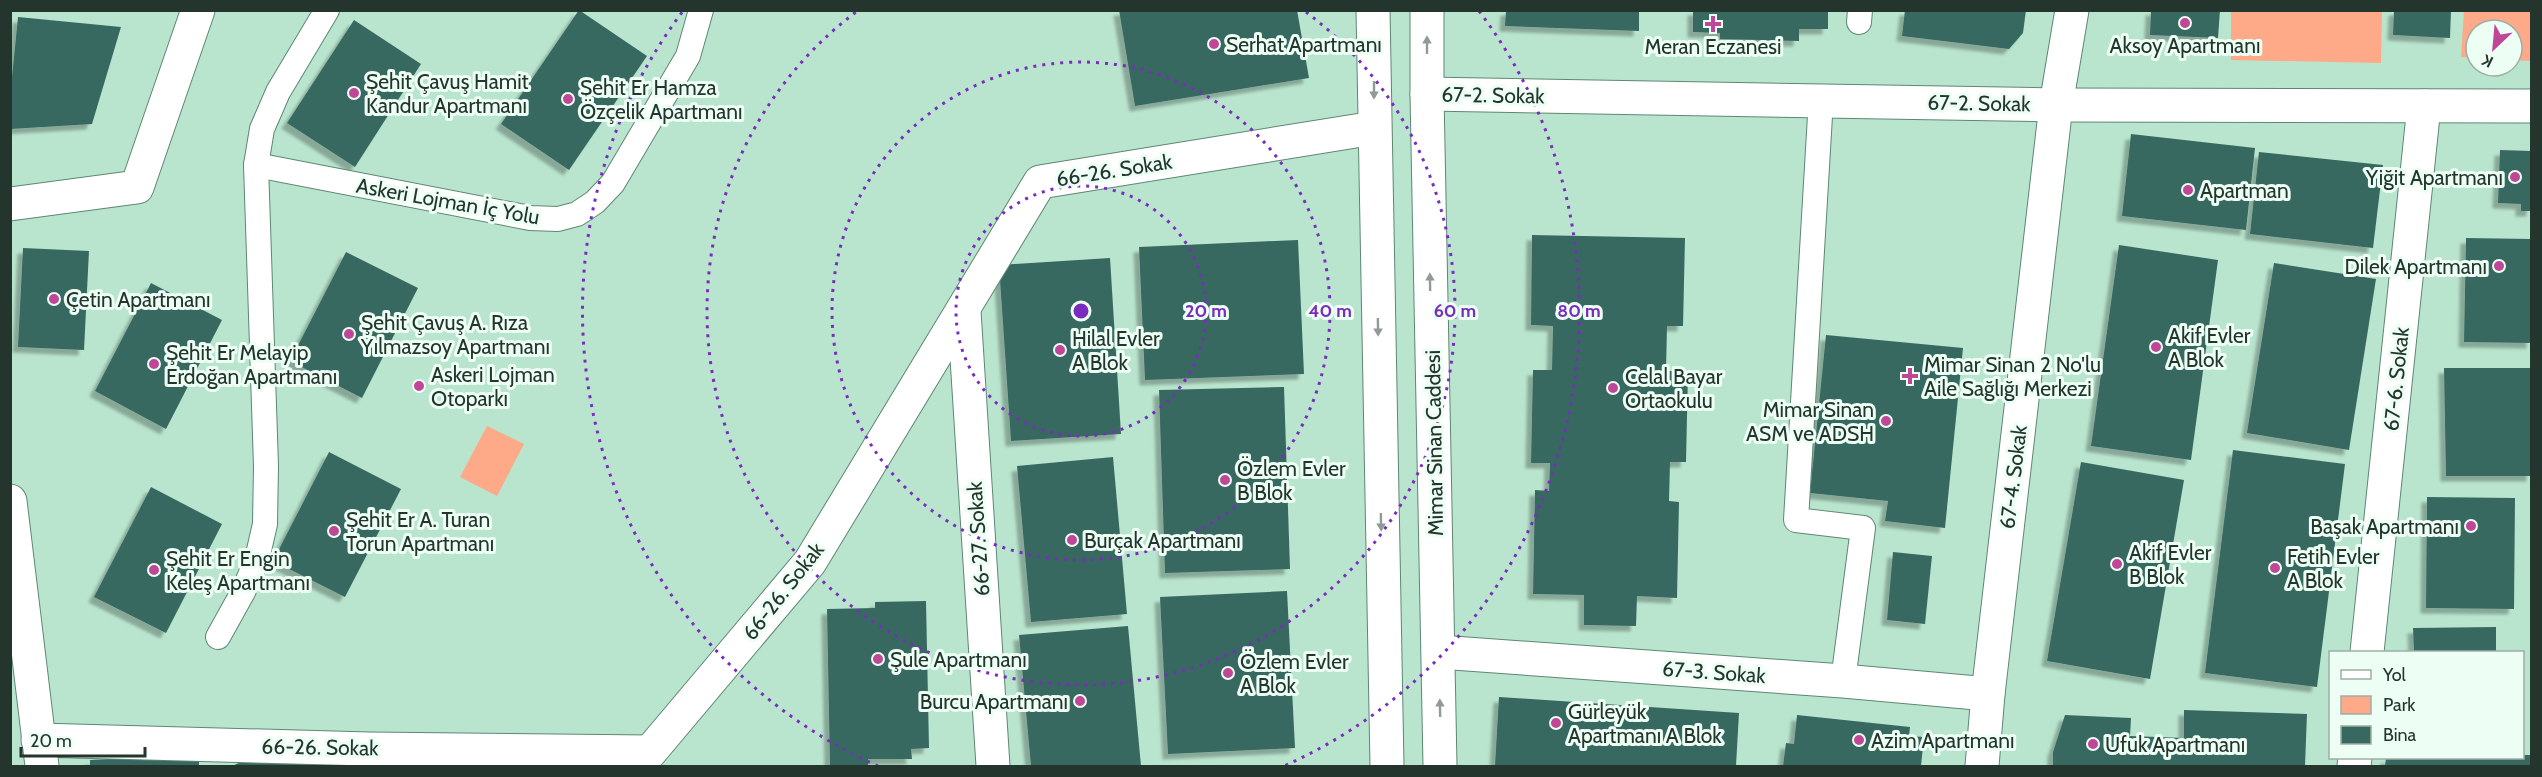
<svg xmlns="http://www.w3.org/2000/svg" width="2542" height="777" font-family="Cabin,sans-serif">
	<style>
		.green { fill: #fea987 }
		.building { fill: #386961; filter: url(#shadow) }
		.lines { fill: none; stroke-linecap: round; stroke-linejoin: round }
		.lane-casing { stroke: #5e8773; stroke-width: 26 }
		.street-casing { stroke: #5e8773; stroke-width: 35 }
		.secondary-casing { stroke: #5e8773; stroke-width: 35 }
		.lane { stroke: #fff; stroke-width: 24 }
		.street { stroke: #fff; stroke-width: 33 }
		.secondary { stroke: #fff; stroke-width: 33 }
		.oneway { fill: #919a96 }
		.ring { fill: none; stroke: #7b2cbf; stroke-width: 3; stroke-dasharray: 3 6 }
		.poi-dot { fill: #c04698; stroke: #edfff5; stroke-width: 2 }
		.labels { text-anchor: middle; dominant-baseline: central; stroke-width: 6; stroke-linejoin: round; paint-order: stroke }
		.poi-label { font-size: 21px; fill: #23352c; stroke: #edfff5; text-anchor: start }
		.street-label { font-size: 21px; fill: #23352c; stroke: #edfff5 }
		.centre { fill: #7b2cbf; stroke: #edfff5; stroke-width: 3 }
		.ring-label { font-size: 18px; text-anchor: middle; font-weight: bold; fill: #7b2cbf; stroke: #edfff5; stroke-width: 6; stroke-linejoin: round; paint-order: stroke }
	</style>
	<defs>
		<filter id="shadow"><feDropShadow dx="-5.5" dy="5.5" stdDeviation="1.5" flood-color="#0004"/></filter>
	</defs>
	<rect width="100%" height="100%" fill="#b9e5ce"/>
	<g class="green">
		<polygon points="2231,11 2382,11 2381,63 2231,60"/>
		<polygon points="2464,11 2531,11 2531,61 2512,60 2512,30 2476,30 2476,58 2461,57"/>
		<polygon points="487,426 524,444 497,496 460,477"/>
	</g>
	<g class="building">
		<polygon points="579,10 647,56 569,170 501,124"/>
		<polygon points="1119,10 1297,10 1309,78 1135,106"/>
		<polygon points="1506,10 1639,10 1639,31 1505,26"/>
		<polygon points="1693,10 1828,10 1828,29 1799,29 1799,41 1720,39 1720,33 1693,32"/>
		<polygon points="1905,10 2026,10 2023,33 2009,49 1902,36"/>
		<polygon points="2151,10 2220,10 2218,38 2150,35"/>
		<polygon points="2394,10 2451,10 2450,38 2393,35"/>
		<polygon points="18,17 121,27 92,124 10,129 10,97"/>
		<polygon points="354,20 421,64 355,167 287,123"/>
		<polygon points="2131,134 2255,148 2246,230 2122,216"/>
		<polygon points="2500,150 2532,151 2532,211 2521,211 2521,204 2498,203"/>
		<polygon points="2259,152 2383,165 2373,248 2250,234"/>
		<polygon points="1532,235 1685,238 1683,326 1667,326 1666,371 1688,371 1686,462 1670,462 1669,501 1679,502 1677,598 1637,596 1636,626 1584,625 1584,595 1533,594 1535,490 1549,491 1550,463 1531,463 1533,370 1552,370 1553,326 1531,325"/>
		<polygon points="2466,238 2532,239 2532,343 2464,342"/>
		<polygon points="1298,240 1304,374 1145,380 1139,247"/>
		<polygon points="2119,245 2218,260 2191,460 2091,446"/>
		<polygon points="23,248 89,251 84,350 18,347"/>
		<polygon points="346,252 418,288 362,398 290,361"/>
		<polygon points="1110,258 1121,434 1011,441 999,265"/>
		<polygon points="2274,263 2376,279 2349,450 2247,433"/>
		<polygon points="151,283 222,320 166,429 95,391"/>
		<polygon points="1826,335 1963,348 1945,528 1885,521 1888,501 1810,493"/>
		<polygon points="2444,368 2532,368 2532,476 2446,476"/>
		<polygon points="1284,387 1290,569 1165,573 1159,390"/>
		<polygon points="2233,450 2345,464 2317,687 2205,673"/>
		<polygon points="329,452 401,489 345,597 273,561"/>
		<polygon points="1113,457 1127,614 1031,622 1017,466"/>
		<polygon points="2081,462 2184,480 2150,679 2047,661"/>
		<polygon points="151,487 222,524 166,633 94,597"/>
		<polygon points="2427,497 2515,498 2514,609 2426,608"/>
		<polygon points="1893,552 1932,556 1925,624 1887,620"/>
		<polygon points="1287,591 1295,748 1168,754 1160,597"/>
		<polygon points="926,601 929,748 911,749 912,759 868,759 868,766 830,766 827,609 875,608 875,602"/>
		<polygon points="1128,626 1141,766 1031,766 1019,635"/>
		<polygon points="2496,627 2496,652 2414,652 2413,628"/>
		<polygon points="1499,697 1739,713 1736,766 1495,766"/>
		<polygon points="2184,710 2307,714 2305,766 2053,766 2053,752 2065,715 2131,718 2130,736 2184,738"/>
		<polygon points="1797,715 1910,727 1909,736 1924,737 1921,766 1783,766 1786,743 1794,744"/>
		<polygon points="261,753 325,755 326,766 232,766"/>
		<polygon points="199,754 199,766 90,766 90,760"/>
		<polygon points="2522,755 2532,755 2532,766 2385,766 2386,758 2522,758"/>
	</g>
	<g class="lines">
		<defs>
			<g id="lane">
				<polyline points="1859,22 1860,10"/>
				<polyline points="1821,99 1796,520 1863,528 1843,681"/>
				<polyline points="256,165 530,218 558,219 577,214 595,202 613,183 688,56 701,10"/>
				<polyline points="218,637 243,592 257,559 265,524 266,466 256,165 262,129 278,92 327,10"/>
			</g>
			<g id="street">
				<polyline points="1427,94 2056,105 2532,106"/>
				<polyline points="10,204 137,187 198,10"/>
				<polyline points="964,311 993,766"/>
				<polyline points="10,501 42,766"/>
				<polyline points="1439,652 1843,681 1988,694"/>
				<polyline points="2367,652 2424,106"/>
				<polyline points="38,740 369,749 650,752 810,562 1040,182 1374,128"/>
				<polyline points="1982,766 1988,694 2056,105 2072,10"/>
				<polyline points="2354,766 2355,758"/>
			</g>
			<g id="secondary">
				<polyline points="1373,10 1387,766"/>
				<polyline points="1427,10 1427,94 1440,766"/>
			</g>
		</defs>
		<use href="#lane" class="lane-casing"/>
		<use href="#street" class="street-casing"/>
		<use href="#secondary" class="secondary-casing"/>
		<use href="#lane" class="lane"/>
		<use href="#street" class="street"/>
		<use href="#secondary" class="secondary"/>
	</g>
	<defs><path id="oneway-solid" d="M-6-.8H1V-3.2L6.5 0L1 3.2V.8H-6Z" transform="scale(1.5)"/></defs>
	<g class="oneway">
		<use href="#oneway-solid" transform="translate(1427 45) rotate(-90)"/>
		<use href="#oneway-solid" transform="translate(1374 90) rotate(90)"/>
		<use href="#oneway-solid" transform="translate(1430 282) rotate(-91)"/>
		<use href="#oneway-solid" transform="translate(1378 327) rotate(89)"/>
		<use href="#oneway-solid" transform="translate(1381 522) rotate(89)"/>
		<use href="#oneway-solid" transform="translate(1440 708) rotate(-91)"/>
	</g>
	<g class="ring">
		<circle cx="1081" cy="311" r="125"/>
		<circle cx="1081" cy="311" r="249"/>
		<path d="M1306 12A374 374 0 1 1 856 12"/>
		<path d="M878 766A498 498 0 0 1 683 11M1479 11A498 498 0 0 1 1284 766"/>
	</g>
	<g class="poi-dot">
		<circle cx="2185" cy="23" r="6"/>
		<path d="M1710 15h6v6h6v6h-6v6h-6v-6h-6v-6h6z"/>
		<circle cx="1214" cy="44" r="6"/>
		<circle cx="354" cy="93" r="6"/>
		<circle cx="568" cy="99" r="6"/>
		<circle cx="2515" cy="177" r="6"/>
		<circle cx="2188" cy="190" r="6"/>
		<circle cx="2499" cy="266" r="6"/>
		<circle cx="54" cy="299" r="6"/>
		<circle cx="349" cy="334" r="6"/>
		<circle cx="2156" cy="347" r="6"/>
		<circle cx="1060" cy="350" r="6"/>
		<circle cx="154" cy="364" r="6"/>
		<path d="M1907 367h6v6h6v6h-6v6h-6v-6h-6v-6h6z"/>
		<circle cx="419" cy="386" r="6"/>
		<circle cx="1613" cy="388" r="6"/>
		<circle cx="1886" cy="421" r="6"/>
		<circle cx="1225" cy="480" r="6"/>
		<circle cx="2471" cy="526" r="6"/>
		<circle cx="334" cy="531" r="6"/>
		<circle cx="1072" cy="540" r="6"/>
		<circle cx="2117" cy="564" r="6"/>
		<circle cx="2275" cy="568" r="6"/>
		<circle cx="154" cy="570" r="6"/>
		<circle cx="878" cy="659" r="6"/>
		<circle cx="1228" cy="673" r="6"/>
		<circle cx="1080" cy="701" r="6"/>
		<circle cx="1556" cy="723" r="6"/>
		<circle cx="1859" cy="740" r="6"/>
		<circle cx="2093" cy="744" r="6"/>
	</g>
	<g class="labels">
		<g class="poi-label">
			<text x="1226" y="44">Serhat Apartmanı</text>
			<text x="2185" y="45" text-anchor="middle">Aksoy Apartmanı</text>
			<text x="1713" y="46" text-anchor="middle">Meran Eczanesi</text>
			<text x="366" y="81">Şehit Çavuş Hamit<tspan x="366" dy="24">Kandur Apartmanı</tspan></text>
			<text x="580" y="87">Şehit Er Hamza<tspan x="580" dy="24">Özçelik Apartmanı</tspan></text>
			<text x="2503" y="177" text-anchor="end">Yiğit Apartmanı</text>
			<text x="2200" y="190">Apartman</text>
			<text x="2487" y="266" text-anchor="end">Dilek Apartmanı</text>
			<text x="66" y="299">Çetin Apartmanı</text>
			<text x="361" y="322">Şehit Çavuş A. Rıza<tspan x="361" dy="24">Yılmazsoy Apartmanı</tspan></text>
			<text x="2168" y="335">Akif Evler<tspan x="2168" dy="24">A Blok</tspan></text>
			<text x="1072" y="338">Hilal Evler<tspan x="1072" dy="24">A Blok</tspan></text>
			<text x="166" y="352">Şehit Er Melayip<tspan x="166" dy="24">Erdoğan Apartmanı</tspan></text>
			<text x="1924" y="364">Mimar Sinan 2 No'lu<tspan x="1924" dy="24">Aile Sağlığı Merkezi</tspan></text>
			<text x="431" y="374">Askeri Lojman<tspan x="431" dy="24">Otoparkı</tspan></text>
			<text x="1625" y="376">Celal Bayar<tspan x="1625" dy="24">Ortaokulu</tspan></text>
			<text x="1874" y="409" text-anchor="end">Mimar Sinan<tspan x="1874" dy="24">ASM ve ADSH</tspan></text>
			<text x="1237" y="468">Özlem Evler<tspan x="1237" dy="24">B Blok</tspan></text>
			<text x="346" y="519">Şehit Er A. Turan<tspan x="346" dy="24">Torun Apartmanı</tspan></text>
			<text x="2459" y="526" text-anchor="end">Başak Apartmanı</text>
			<text x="1084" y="540">Burçak Apartmanı</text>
			<text x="2129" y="552">Akif Evler<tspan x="2129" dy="24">B Blok</tspan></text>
			<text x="2287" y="556">Fetih Evler<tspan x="2287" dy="24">A Blok</tspan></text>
			<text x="166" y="558">Şehit Er Engin<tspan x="166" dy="24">Keleş Apartmanı</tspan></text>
			<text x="890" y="659">Şule Apartmanı</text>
			<text x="1240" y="661">Özlem Evler<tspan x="1240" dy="24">A Blok</tspan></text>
			<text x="1068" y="701" text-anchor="end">Burcu Apartmanı</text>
			<text x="1568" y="711">Gürleyük<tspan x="1568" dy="24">Apartmanı A Blok</tspan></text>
			<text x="1871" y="740">Azim Apartmanı</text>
			<text x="2105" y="744">Ufuk Apartmanı</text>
		</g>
		<g class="street-label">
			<text transform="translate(1493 95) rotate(1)">67-2. Sokak</text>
			<text transform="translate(1979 103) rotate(1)">67-2. Sokak</text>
			<text transform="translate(1114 170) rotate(-9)">66-26. Sokak</text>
			<text transform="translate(448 201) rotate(10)">Askeri Lojman İç Yolu</text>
			<text transform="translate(2396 379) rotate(-84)">67-6. Sokak</text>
			<text transform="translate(1434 443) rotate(-91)">Mimar Sinan Caddesi</text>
			<text transform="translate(2013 477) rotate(-83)">67-4. Sokak</text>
			<text transform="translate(978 539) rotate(-94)">66-27. Sokak</text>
			<text transform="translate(783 591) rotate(-52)">66-26. Sokak</text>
			<text transform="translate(1714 672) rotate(4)">67-3. Sokak</text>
			<text transform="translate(320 747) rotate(1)">66-26. Sokak</text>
		</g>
	</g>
	<circle cx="1081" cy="311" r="9" class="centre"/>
	<g class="ring-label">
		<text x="1206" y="317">20 m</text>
		<text x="1330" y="317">40 m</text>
		<text x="1455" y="317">60 m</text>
		<text x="1579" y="317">80 m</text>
	</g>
	<rect width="2542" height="777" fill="none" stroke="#23352c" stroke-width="24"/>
	<rect x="2329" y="651" width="195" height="108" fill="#edfff5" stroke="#9caea5" stroke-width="1.5"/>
	<rect x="2341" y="670" width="30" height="9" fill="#ffffff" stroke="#9caea5" stroke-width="1.5"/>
	<text x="2383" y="681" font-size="18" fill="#23352c">Yol</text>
	<rect x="2341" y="696" width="30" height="18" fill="#fea987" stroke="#9caea5" stroke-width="1.5"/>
	<text x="2383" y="711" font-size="18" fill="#23352c">Park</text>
	<rect x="2341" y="726" width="30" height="18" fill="#386961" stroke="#9caea5" stroke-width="1.5"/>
	<text x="2383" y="741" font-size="18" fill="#23352c">Bina</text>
	<g transform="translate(2494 48) rotate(206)"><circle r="28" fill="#edfff5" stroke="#9caea5" stroke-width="1.5"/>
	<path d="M0-4.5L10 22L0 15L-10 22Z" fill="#c04698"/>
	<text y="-9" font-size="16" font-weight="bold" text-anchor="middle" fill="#23352c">K</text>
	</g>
	<path d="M21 747v9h124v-9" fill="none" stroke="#23352c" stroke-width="3"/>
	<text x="30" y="747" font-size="18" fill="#23352c" stroke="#edfff5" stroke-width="4.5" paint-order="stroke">20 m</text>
</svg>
